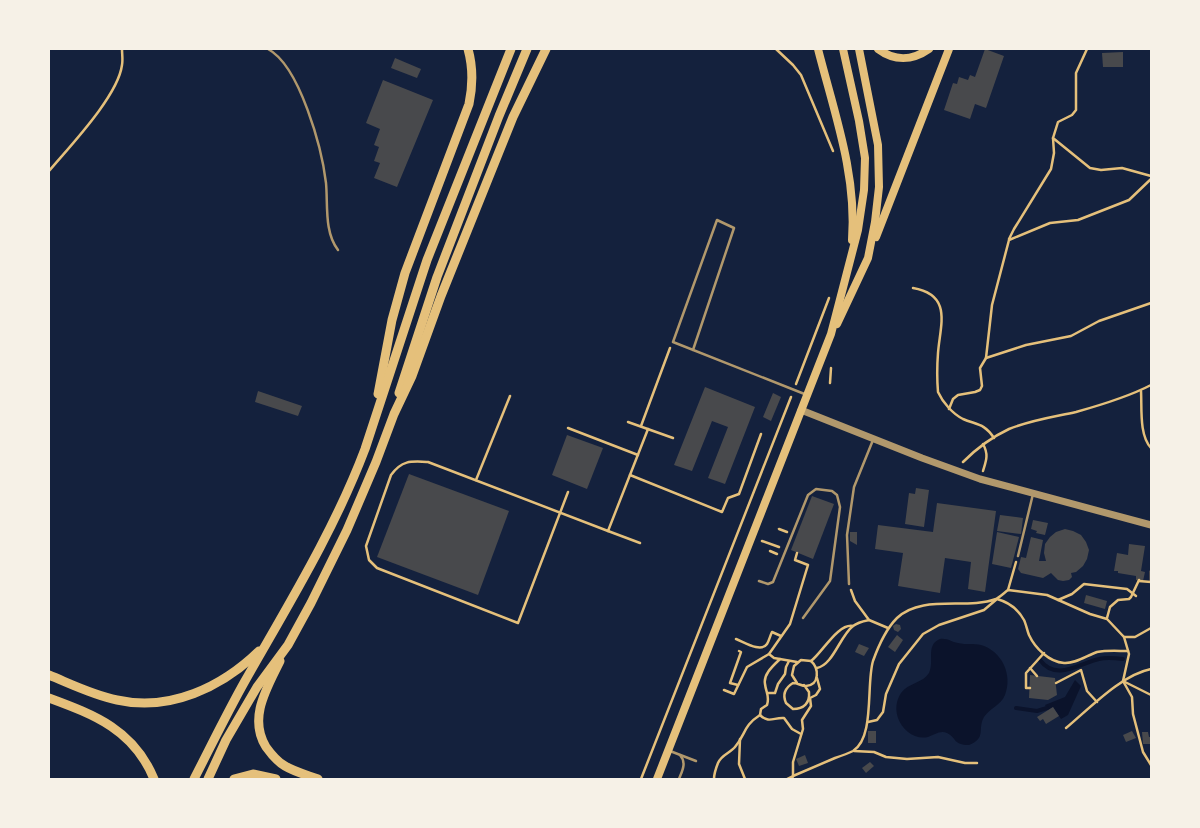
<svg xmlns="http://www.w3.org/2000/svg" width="1200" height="828" font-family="Inter,sans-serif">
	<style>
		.water { fill: #0b132b }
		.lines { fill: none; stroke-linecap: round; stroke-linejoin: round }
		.stream { stroke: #0b132b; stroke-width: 4 }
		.building { fill: #48494c }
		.path { stroke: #e5c07b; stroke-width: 2.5 }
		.service { stroke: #b1986c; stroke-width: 2.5 }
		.tertiary { stroke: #b1986c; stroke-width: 7 }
		.secondary { stroke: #e5c07b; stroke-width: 8 }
		.trunk { stroke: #e5c07b; stroke-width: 9 }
	</style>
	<rect width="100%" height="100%" fill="#14213d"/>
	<g class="water">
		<path d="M940,639C948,638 951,642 958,643C966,645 974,643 981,645C1002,651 1013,675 1005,695C1001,705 990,708 984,717C977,729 987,738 969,745C953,745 957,738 947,733C940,730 934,735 928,737C915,740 902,730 898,718C895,709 896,701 901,693C908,683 923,683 929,673C935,661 925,645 940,639Z"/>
		<polygon points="1075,680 1081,686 1068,715 1061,719 1053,707 1048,710 1045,705 1065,697"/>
	</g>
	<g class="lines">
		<g class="stream">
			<path d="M1040,660C1056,682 1080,663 1099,659C1107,657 1115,658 1123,659"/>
			<polyline points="1016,708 1037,711 1047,708"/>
		</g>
	</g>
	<g class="building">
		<polygon points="985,49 1004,56 986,108 975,104 970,119 944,110 953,83 957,84 959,77 968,80 970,75 975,77"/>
		<polygon points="1123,52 1123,67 1103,67 1102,53"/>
		<polygon points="395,58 421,69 417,78 391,68"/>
		<polygon points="383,80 433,100 397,187 374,178 380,163 374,161 379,147 374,145 380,129 366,123"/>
		<polygon points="705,387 755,407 725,484 708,478 728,427 712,421 692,471 674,465"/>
		<polygon points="258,391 302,406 298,416 255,402"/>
		<polygon points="773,393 781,397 771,421 763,417"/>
		<polygon points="567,435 603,448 587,489 552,475"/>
		<polygon points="409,474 509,511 478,595 377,557"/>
		<polygon points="916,488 929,490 924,527 905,524 909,493 915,494"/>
		<polygon points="812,496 834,504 813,559 791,550"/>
		<polygon points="937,503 996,511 985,592 968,589 971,562 945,558 940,593 898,586 903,553 875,549 878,525 933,532"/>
		<polygon points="1000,515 1023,518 1021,534 997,531"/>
		<polygon points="1033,520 1048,523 1045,535 1036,533 1037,531 1031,529"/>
		<polygon points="1065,529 1073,531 1081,535 1086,542 1089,550 1087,559 1083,566 1076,572 1071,573 1072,577 1069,580 1063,581 1058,580 1051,573 1043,578 1021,573 1018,569 1021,557 1026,558 1031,537 1043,540 1039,561 1046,561 1044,553 1045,544 1050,537 1056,532"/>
		<polygon points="850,532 857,532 857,545 850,541"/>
		<polygon points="997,532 1019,537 1011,568 992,564"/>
		<polygon points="1129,544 1145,546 1141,571 1145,572 1143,581 1136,580 1136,576 1118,573 1118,571 1114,571 1117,553 1128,555"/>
		<polygon points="1086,595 1107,601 1105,609 1084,603"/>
		<polygon points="896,624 900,625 901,629 898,632 894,630 893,626"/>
		<polygon points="897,635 903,640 895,652 888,647"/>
		<polygon points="859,644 869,648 864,656 855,652"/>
		<polygon points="1030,675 1055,678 1057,695 1048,700 1029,698"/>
		<polygon points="1053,707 1059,716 1046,724 1043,719 1040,721 1037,717"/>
		<rect x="868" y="731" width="8" height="12"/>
		<polygon points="1132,731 1136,738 1126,742 1123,735"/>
		<polygon points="1142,732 1148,732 1149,737 1151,737 1151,744 1143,744"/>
		<polygon points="805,755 808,763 799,766 796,759"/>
		<polygon points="870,762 874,766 866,773 862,768"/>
	</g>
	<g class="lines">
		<g class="path">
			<polyline points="776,49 793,65 801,75 833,151"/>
			<polyline points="1087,49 1076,73 1076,110 1072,115 1058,122 1053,138 1090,168 1101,170 1122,168 1151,176"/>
			<path d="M49,171C70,146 118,96 122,65C123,60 122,54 122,49"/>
			<polyline points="1009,239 1014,229 1051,169 1054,153 1053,138"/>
			<path d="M913,288C953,295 940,325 938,353C937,366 937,380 938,392C943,403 953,414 963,419C977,425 984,423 994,438"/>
			<polyline points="986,358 1026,345 1071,336 1099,321 1151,303"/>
			<polyline points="830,383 831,368"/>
			<polyline points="796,384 829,298"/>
			<path d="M1141,391C1142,408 1139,435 1151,448"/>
			<polyline points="949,409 953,399 958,395 975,392 980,390 982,386 980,368 986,358 992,305 1009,240 1050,223 1078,220 1129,200 1151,179"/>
			<polyline points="628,422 673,438"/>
			<polyline points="641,426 670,348"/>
			<polyline points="568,428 638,455"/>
			<path d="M963,462C976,449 992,437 1009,429C1031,420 1053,417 1076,412C1101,405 1128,397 1151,385"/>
			<path d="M983,471C986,461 989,455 983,444"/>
			<polyline points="630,475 722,512 728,498 739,494 761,434"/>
			<polyline points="476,480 510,396"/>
			<path d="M568,492L518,623L377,568L369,560L366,546L391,475C402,460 411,461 428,462L608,531L648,429"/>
			<polyline points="779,529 787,532"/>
			<polyline points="608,531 640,543"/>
			<polyline points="762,541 779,547"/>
			<polyline points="770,551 777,554"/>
			<polyline points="1139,581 1151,582"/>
			<polyline points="1151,581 1151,571"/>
			<polyline points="851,590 855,601 869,620 888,628"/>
			<polyline points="1008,590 1016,562"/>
			<polyline points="1058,600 1072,594 1084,584 1127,589 1136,596"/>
			<polyline points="1107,618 1110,607 1118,600 1129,599 1131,597 1139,580"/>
			<polyline points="1124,637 1135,637 1151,628"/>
			<path d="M736,639C744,642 761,653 767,644C769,641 770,636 772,632L781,636"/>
			<path d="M811,661C822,653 838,623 853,626"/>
			<polyline points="797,662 774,658 769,654 790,624 808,565 795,560 797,553"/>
			<path d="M817,668C833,665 840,636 853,626C858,622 864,621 869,620"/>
			<polyline points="1030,668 1037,676"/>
			<polyline points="1125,682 1151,695"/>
			<path d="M797,683L792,675L794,666L801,660L811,661C819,668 820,685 806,686C801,686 798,683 793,683C785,688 782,694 786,703L793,709C804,709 810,703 809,692L804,685"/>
			<polyline points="1056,683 1081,670 1087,691 1097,702"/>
			<polyline points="738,685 730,683 741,652 739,651"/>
			<polyline points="1030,688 1026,688 1026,673 1044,653"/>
			<polyline points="724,690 734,694 747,667 769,654"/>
			<polyline points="768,693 775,693 778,684 785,674 786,667 789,661"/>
			<path d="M760,715C769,724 774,717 784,718L792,729L801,734"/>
			<path d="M868,722L877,720L883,712L886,694L899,664L923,634L939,625L984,610L997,599C1008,602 1018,609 1024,620C1026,624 1027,630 1029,635C1035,648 1049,662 1064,663C1075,664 1086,656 1097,652C1107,650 1118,651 1128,651"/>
			<path d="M1066,728C1090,708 1121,675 1151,669"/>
			<polyline points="740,739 739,764 745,779"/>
			<polyline points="854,751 874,752 886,757 907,759 938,757 965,763 977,763"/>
			<polyline points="641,779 791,397"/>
			<path d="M714,779C714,774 716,768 718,763C721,755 730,753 735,747C746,734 743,726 760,715L761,709L767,705C770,696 766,693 765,684C763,674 774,665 780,659"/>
			<polyline points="787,779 793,776 793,762 803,729 802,720 811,706 810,698 816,695 820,689 817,678"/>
			<path d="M792,779L793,776C807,770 821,764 835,758C841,756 847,754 853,751C875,738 866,684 873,661C878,647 886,629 897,618C922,594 966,610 996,599C1000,597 1004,593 1008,590L1047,595L1090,614L1107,619L1124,637L1129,654L1123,681L1132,697L1133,714L1143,752L1151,765"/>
		</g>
		<g class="service">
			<path d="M268,49C300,66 322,149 326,183C328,204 324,232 338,250"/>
			<polyline points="693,350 734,228 717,220 673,342 807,395"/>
			<polyline points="1018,556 1033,494"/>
			<polyline points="759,581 768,584 773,582 808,495 816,489 832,491 837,495 840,507 830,581 803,618"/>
			<polyline points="849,584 847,535 854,487 873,440"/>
			<polyline points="670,751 696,761"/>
			<path d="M679,779C682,771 687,763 680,755"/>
		</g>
		<polyline class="tertiary" points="801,410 922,458 980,479 1151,525"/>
		<g class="secondary">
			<path d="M818,49C834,112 857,174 852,240"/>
			<path d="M878,49C894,61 912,61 929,49"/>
			<polyline points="876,237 949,49"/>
			<polyline points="837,324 868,258 875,222 879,187 878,145 859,49"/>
			<polyline points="657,779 831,334 858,230 864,190 865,158 859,121 843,49"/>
		</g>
		<g class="trunk">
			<polyline points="399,393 437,277 499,116 527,49"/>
			<path d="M378,394L392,320L405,273L469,104C473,85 473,67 468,49"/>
			<path d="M280,661C267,688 248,718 266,747C271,754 278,762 285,766C295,772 307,775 318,779"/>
			<path d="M49,675C71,684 93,695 117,700C170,712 222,687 259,651"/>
			<path d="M49,698C95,715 134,730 154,779"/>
			<path d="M194,779C211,746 227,713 245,681C288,605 334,531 365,449L427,260L511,49"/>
			<polyline points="208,779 226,740 257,687 288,645 311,603 347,530 376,462 394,414 412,376 441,296 513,117 546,49"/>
			<polyline points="234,779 253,774 276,779"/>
		</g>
	</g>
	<rect width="1200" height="828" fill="none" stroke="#f6f1e7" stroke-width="100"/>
</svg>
